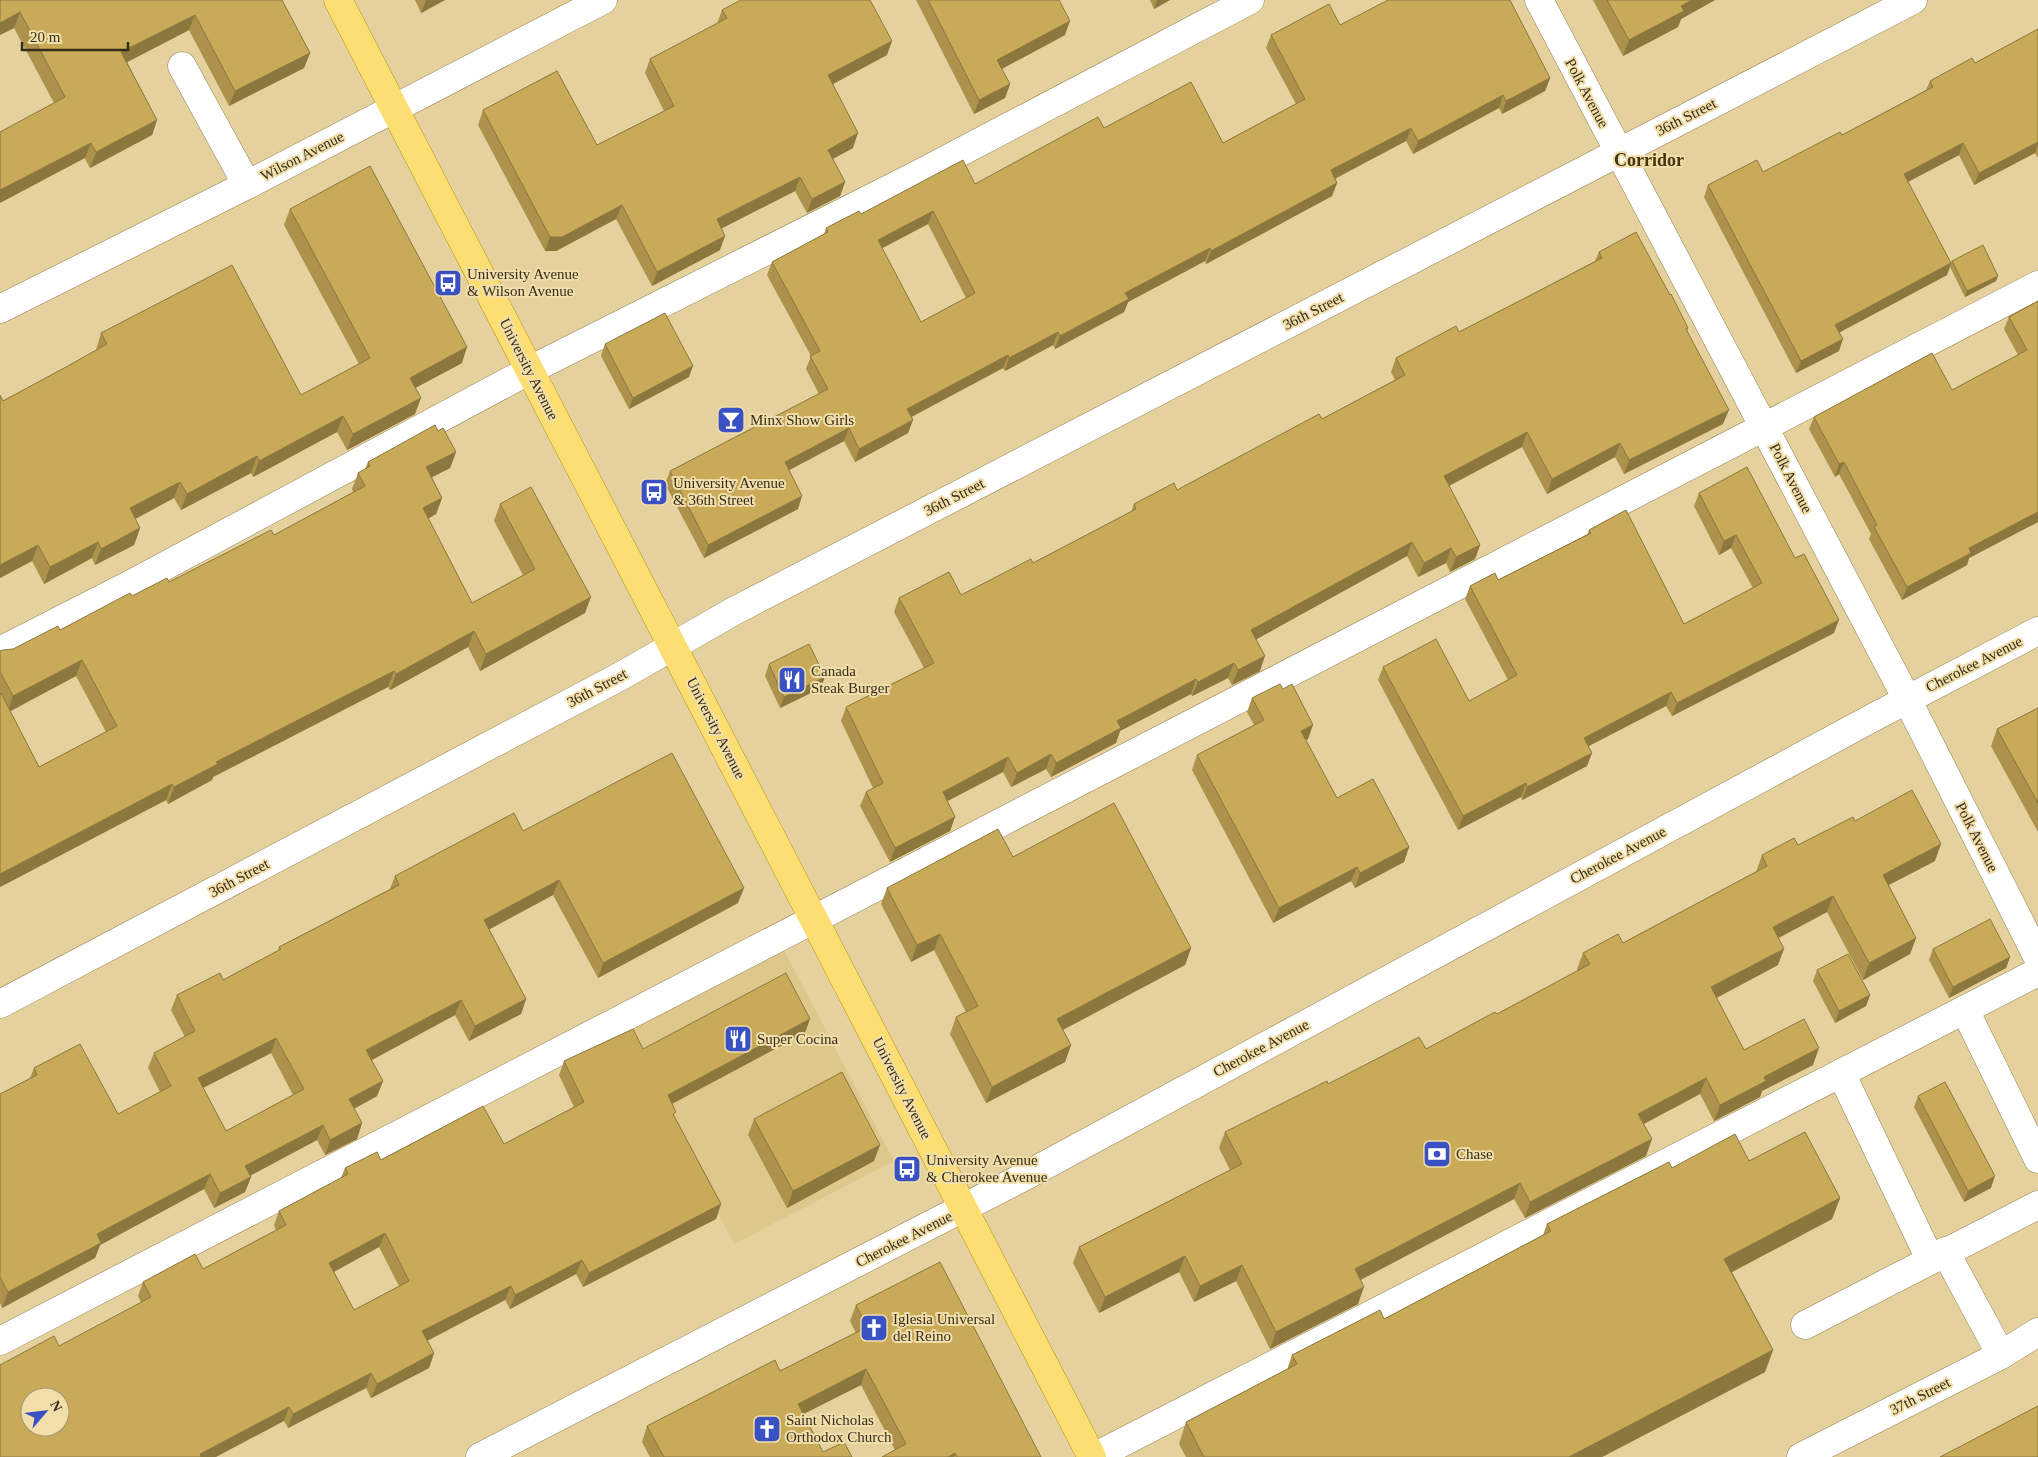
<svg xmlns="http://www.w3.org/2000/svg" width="2038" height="1457" font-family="'Times New Roman',serif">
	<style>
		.built { fill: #dec78b }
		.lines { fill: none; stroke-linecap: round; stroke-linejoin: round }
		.minor-casing { stroke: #958251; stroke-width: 29 }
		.major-casing { stroke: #b69216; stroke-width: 29 }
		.minor { stroke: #fff; stroke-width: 28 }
		.major { stroke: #fdde72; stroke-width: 28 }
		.wall { fill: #ac924c; fill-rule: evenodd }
		.shaded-wall { fill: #8c773e }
		.building { fill: #c8aa58; stroke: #8c773e; fill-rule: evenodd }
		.labels { text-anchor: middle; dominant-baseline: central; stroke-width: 4; stroke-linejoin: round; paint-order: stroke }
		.street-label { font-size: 15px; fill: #352d19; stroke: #f2deaa }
		.poi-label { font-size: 15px; fill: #352d19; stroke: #f2deaa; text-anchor: start }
		.quarter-label { font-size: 18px; font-weight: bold; fill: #42350f; stroke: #f2deaa }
	</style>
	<rect width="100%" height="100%" fill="#e5d19d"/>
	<polygon class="built" points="784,950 894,1161 734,1244 624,1032"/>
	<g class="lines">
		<defs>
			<g id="minor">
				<polyline points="1539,0 1907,699 2038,958"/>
				<polyline points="182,66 247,185"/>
				<polyline points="0,309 247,185 603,0"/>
				<polyline points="0,651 135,582 530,370 917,175 1250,0"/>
				<polyline points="0,1004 621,676 734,611 1913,0"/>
				<polyline points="1965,1010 2038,1159"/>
				<polyline points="1841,1073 1930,1259"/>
				<polyline points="1945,1251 2001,1355"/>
				<polyline points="1805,1325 2038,1205"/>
				<polyline points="0,1341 2038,285"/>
				<polyline points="480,1457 1027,1175 1874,717 2038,631"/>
				<polyline points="1094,1457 2038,972"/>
				<polyline points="1801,1457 2001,1355 2038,1332"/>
			</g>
			<polyline id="major" points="338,0 1092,1457"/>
		</defs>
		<use href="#minor" class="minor-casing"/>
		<use href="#major" class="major-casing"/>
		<use href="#minor" class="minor"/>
		<use href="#major" class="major"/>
	</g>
	<g class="wall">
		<polygon points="0,0 282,0 310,53 304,68 229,106 189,30 127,62 157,120 152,135 90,168 54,103 14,28 0,35"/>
		<polygon points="415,0 445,0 421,13"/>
		<polygon points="916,0 1059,0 1065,35 1002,69 1010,84 1005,98 974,114"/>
		<polygon points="1150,0 1170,0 1154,9"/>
		<polygon points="1593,0 1715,0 1681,19 1678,27 1623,56"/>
		<polygon points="722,10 887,55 832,84 853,148 833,159 845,182 840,196 807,213 795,191 721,228 720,250 652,286 616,219 556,251 545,251 478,125 483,110 597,145 664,111 645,73 650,59 717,24"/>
		<path d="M1340,25L1550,78L1545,91L1502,114L1499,108L1413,154L1406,141L1335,179L1337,183L1332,196L1206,264L1205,261L1128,302L1124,312L1055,349L1053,345L1005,371L1003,368L911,417L913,420L908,433L855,462L844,441L789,470L798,509L704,558L665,484L670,471L819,394L806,369L811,356L767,275L772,262L824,234L826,228L861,214L975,184L1104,128L1223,143L1296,104L1266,48L1271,35ZM928,224L966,298L921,322L882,248Z"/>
		<polygon points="2038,29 2038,158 2035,153 1974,185 1959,155 1908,182 1951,263 1952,261 1996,281 1965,297 1950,267 1947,275 1840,332 1839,351 1796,373 1704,197 1708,185 1763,172 1842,135 1926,90 1930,81 1975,63"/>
		<polygon points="290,209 462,363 415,388 415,414 347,450 337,432 253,477 251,473 181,510 174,498 135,519 140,528 134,545 95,565 92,558 44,584 32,561 0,578 0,395 3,401 66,367 96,350 101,333 301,395 359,364 284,225"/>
		<polygon points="1599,252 1670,295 1688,328 1687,332 1723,424 1624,474 1615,457 1547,494 1522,447 1449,486 1480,545 1475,559 1450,572 1446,563 1418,577 1407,556 1256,639 1260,671 1232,685 1228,678 1192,696 1191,694 1120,731 1116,743 1051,777 1046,769 1011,787 1003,772 947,801 955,817 950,831 890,862 860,806 866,792 873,788 841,721 846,707 924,668 894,612 899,598 961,595 1033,563 1131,512 1134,504 1177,490 1322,419 1395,380 1391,372 1396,358 1459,332 1531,295 1595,261"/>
		<polygon points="2038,301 2038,522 1969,558 1967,565 1902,600 1869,539 1871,534 1839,474 1835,477 1809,429 1814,417 1952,390 2018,355 2004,329 2009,317"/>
		<polygon points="605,344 689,377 629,409 601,356"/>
		<path d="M438,431L456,452L450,468L432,477L442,498L436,514L428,519L472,603L523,575L494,521L500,504L585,613L480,671L468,647L390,690L388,687L213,777L212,780L168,804L166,800L0,887V651L13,649L60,630L132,596L169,582L274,535L353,492L352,489L358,473L365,469L368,462ZM76,676L106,732L39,767L10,711Z"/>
		<polygon points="1699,493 1834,633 1672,716 1666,706 1589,746 1587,766 1522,800 1521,797 1458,830 1378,680 1383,667 1469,701 1508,680 1465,599 1470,586 1498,580 1587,535 1589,530 1684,624 1753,588 1731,548 1719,555 1694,506"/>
		<polygon points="769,664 821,688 780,708 765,676"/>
		<polygon points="1252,698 1308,739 1306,740 1337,798 1409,847 1404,862 1355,888 1351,881 1273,923 1192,770 1197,755 1254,725 1247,712"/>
		<polygon points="2038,708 2038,832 1991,746 1997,729"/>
		<polygon points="1855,821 1935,861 1889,885 1916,938 1910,954 1863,980 1827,912 1778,938 1778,965 1716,998 1744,1050 1813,1065 1762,1091 1760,1097 1714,1121 1700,1094 1644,1124 1646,1156 1525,1218 1514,1199 1360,1280 1358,1304 1270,1349 1236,1281 1194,1302 1179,1272 1099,1313 1073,1263 1079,1247 1230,1170 1219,1148 1225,1132 1328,1084 1426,1049 1497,1014 1578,971 1577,969 1583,953 1623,943 1756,872 1762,855 1798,845"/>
		<path d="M523,831L738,903L598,978L553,895L489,929L526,999L521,1014L469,1041L455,1015L371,1060L383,1081L377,1096L354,1109L362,1123L357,1139L325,1155L317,1140L250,1176L251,1177L245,1192L214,1208L204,1189L100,1245L95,1258L2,1308L0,1303V1094L30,1078L34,1068L118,1114L160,1092L148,1068L154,1053L185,1037L171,1010L177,995L223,980L278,951L279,947L390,889L395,876ZM271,1053L293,1095L226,1131L203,1088Z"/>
		<polygon points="1013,857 1191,948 1185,965 1063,1030 1071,1045 1065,1062 986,1103 950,1034 956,1017 966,1012 934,950 911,962 881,904 887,888"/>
		<polygon points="1933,949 2010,957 2006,968 1949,998 1929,960"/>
		<polygon points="1817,970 1870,995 1866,1006 1835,1023 1813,981"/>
		<path d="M805,1033L672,1104L674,1117L721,1204L716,1219L583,1287L576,1274L510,1309L505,1300L427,1341L434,1353L429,1368L371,1398L366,1388L288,1428L284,1421L141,1302L138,1296L143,1282L203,1269L276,1230L274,1225L279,1211L341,1178L345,1168L381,1160L504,1144L574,1107L559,1075L564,1061L643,1049ZM379,1247L399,1286L354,1310L334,1272Z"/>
		<polygon points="1918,1096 1991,1188 1964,1202 1914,1107"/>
		<polygon points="754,1119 874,1161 787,1208 748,1135"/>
		<polygon points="1749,1161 1840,1198 1832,1219 1732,1272 1773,1350 1765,1372 1602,1457 1186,1457 1179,1444 1186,1422 1287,1370 1292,1355 1384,1319 1543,1235 1547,1224 1672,1168"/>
		<polygon points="856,1305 1041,1457 882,1457 895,1450 861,1385 803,1414 823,1452 852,1457 650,1457 642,1442 647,1426 780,1371 856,1333 850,1321"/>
	</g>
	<g class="shaded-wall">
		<polygon points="426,0 445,0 421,13"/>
		<polygon points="1157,0 1170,0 1154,9"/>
		<polygon points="1692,0 1715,0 1681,19 1678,27 1623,56 1629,40 1681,6"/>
		<polygon points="20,12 14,28 0,35 0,23"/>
		<polygon points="195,15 189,30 116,68 121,52"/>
		<polygon points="1070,21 1065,35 992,74 997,60"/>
		<polygon points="892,41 887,55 822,90 828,75"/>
		<polygon points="310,53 304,68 229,106 235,91"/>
		<polygon points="1550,78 1545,91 1502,114 1506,101"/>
		<polygon points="1010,84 1005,98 974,114 979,100"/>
		<polygon points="1503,95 1499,108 1413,154 1418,141"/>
		<polygon points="157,120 152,135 90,168 96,152"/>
		<polygon points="1411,128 1406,141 1326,183 1331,170"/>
		<polygon points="858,133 853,148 823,164 828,150"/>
		<polygon points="2038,142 2038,145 2035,153 1974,185 1979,173"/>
		<polygon points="91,143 85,158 0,203 0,190"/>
		<polygon points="1963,143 1959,155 1900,186 1904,174"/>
		<polygon points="800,177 795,191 711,234 717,219"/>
		<polygon points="845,182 840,196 807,213 812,199"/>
		<polygon points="1337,183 1332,196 1206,264 1211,251"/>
		<polygon points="622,205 616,219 556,251 545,251 550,237"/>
		<polygon points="933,211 928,224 873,253 878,240"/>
		<polygon points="725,236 720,250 652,286 657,272"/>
		<polygon points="1210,248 1205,261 1128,302 1124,312 1055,349 1060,336 1125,293"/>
		<polygon points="1951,263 1947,275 1831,337 1835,325"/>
		<polygon points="1998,276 1996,281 1965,297 1967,291"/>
		<polygon points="1058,332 1053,345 1005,371 1009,358"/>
		<polygon points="1843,339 1839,351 1796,373 1801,361"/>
		<polygon points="467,347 462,363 404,394 410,378"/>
		<polygon points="1008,355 1003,368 902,422 907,409"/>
		<polygon points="693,366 689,377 629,409 633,398"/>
		<polygon points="421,398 415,414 347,450 353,434"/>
		<polygon points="1729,410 1723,424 1624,474 1629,460"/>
		<polygon points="343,416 337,432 253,477 259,461"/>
		<polygon points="913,420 908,433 855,462 859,449"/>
		<polygon points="849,428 844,441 780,475 785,462"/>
		<polygon points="1527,432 1522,447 1439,491 1444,476"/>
		<polygon points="1620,443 1615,457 1547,494 1552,479"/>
		<polygon points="456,452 450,468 421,483 426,467"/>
		<polygon points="257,456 251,473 181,510 187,494"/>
		<polygon points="1844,462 1839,474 1835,477 1839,464"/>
		<polygon points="180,482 174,498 124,525 130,508"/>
		<polygon points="802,496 798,509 704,558 708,545"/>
		<polygon points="442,498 436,514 417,525 423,508"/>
		<polygon points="2038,512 2038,522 1969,558 1967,565 1902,600 1907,587 1969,548"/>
		<polygon points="140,528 134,545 95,565 101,549"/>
		<polygon points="1736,535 1731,548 1719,555 1724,541"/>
		<polygon points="98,542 92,558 44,584 50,567"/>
		<polygon points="1412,542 1407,556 1246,645 1251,630"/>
		<polygon points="38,545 32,561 0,578 0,565"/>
		<polygon points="1480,545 1475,559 1450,572 1456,557"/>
		<polygon points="1451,548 1446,563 1418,577 1424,563"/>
		<polygon points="591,597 585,613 480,671 486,654"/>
		<polygon points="1839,620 1834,633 1672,716 1677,703"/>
		<polygon points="474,631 468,647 390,690 396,674"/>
		<polygon points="1265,656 1260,671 1232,685 1238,670"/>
		<polygon points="82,660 76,676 7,713 13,696"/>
		<polygon points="1234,663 1228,678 1192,696 1198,682"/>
		<polygon points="394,671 388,687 213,777 212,780 168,804 174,787 216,762"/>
		<polygon points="825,677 821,688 780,708 784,697"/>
		<polygon points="1196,679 1191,694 1120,731 1116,743 1051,777 1056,763 1117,721"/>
		<polygon points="1671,692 1666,706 1579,751 1584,738"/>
		<polygon points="1313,725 1308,739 1296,746 1301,731"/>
		<polygon points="1592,753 1587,766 1522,800 1527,787"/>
		<polygon points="1051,754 1046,769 1011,787 1017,773"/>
		<polygon points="1008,757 1003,772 938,806 943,792"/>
		<polygon points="1526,783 1521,797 1458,830 1463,816"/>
		<polygon points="172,784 166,800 0,887 0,874"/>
		<polygon points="955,817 950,831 890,862 895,848"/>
		<polygon points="1941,844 1935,861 1877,891 1883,875"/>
		<polygon points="1409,847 1404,862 1355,888 1360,873"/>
		<polygon points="1357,867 1351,881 1273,923 1279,908"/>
		<polygon points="559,880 553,895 479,935 484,920"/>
		<polygon points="744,888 738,903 598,978 603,963"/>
		<polygon points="1833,896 1827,912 1767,944 1773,927"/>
		<polygon points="940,934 934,950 911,962 917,945"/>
		<polygon points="1916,938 1910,954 1863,980 1869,963"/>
		<polygon points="1191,948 1185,965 1051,1036 1057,1019"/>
		<polygon points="1784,949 1778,965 1705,1004 1711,987"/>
		<polygon points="2010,957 2006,968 1949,998 1953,987"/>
		<polygon points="1870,995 1866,1006 1835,1023 1839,1011"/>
		<polygon points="526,999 521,1014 469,1041 475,1026"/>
		<polygon points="461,1000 455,1015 361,1066 366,1050"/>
		<polygon points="810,1019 805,1033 662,1109 668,1095"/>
		<polygon points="276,1038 271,1053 193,1093 198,1078"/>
		<polygon points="1071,1045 1065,1062 986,1103 992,1087"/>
		<polygon points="1819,1048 1813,1065 1762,1091 1760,1097 1714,1121 1720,1105 1764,1077"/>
		<polygon points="1706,1078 1700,1094 1632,1130 1638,1114"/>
		<polygon points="383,1081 377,1096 344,1114 349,1099"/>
		<polygon points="362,1123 357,1139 325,1155 330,1140"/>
		<polygon points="323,1125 317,1140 240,1181 245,1166"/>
		<polygon points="1652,1139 1646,1156 1525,1218 1530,1202"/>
		<polygon points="880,1145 874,1161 787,1208 793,1191"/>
		<polygon points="210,1174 204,1189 100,1245 95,1258 2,1308 8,1292 97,1234"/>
		<polygon points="1995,1176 1991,1188 1964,1202 1968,1191"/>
		<polygon points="251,1177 245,1192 214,1208 220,1193"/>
		<polygon points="1520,1183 1514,1199 1349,1286 1355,1269"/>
		<polygon points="1840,1198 1832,1219 1717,1280 1724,1259"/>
		<polygon points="721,1204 716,1219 583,1287 589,1273"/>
		<polygon points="385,1233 379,1247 324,1277 329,1263"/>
		<polygon points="1185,1256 1179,1272 1099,1313 1105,1297"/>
		<polygon points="582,1260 576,1274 510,1309 515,1295"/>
		<polygon points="1242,1265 1236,1281 1194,1302 1200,1286"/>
		<polygon points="511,1286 505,1300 417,1346 422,1331"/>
		<polygon points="1364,1287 1358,1304 1270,1349 1276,1332"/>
		<polygon points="1773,1350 1765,1372 1602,1457 1569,1457"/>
		<polygon points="434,1353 429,1368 371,1398 377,1384"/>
		<polygon points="866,1369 861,1385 792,1420 798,1404"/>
		<polygon points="371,1373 366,1388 288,1428 293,1414"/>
		<polygon points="289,1407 284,1421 216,1457 199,1457 200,1454"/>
		<polygon points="955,1453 954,1457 948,1457"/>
	</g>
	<g class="building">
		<polygon points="0,0 282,0 310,53 235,91 195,15 121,52 157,120 96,152 91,143 0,190 0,132 65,97 20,12 0,23"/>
		<polygon points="741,0 870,0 892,41 828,75 858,133 828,150 845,182 812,199 800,177 717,219 725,236 657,272 622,205 562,237 550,237 483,110 557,71 597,145 674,106 650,59 727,18 722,10"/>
		<polygon points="928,0 1059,0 1070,21 997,60 1010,84 979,100"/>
		<path d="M1388,0H1510L1550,78L1506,101L1503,95L1418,141L1411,128L1331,170L1337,183L1211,251L1210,248L1125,293L1129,299L1060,336L1058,332L1009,358L1008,355L907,409L913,420L859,449L849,428L785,462L802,496L708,545L670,471L828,389L810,356L820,351L772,262L828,232L826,228L859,211L861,214L963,160L975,184L1098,117L1104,128L1191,82L1223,143L1305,99L1271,35L1329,4L1340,25ZM933,211L975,293L921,322L878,240Z"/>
		<polygon points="1607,0 1692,0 1681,6 1684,11 1629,40"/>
		<polygon points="2038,29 2038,142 1979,173 1963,143 1904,174 1951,263 1835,325 1843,339 1801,361 1708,185 1757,160 1763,172 1840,132 1842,135 1933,87 1930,81 1972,58 1975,63"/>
		<polygon points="370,166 467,347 410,378 421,398 353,434 343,416 259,461 257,456 187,494 180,482 130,508 140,528 101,549 98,542 50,567 38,545 0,565 0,395 3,401 66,367 107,344 101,333 232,265 301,395 370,358 290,209"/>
		<polygon points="1636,232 1670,295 1671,294 1688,328 1686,329 1729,410 1629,460 1620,443 1552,479 1527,432 1444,476 1480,545 1456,557 1451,548 1424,563 1412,542 1251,630 1265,656 1238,670 1234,663 1198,682 1196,679 1117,721 1121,728 1056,763 1051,754 1017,773 1008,757 943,792 955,817 895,848 866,792 883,783 846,707 934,663 899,598 949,572 961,595 1031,559 1033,563 1136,509 1134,504 1174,483 1177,490 1319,414 1322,419 1405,375 1396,358 1456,326 1459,332 1531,295 1602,258 1599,252"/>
		<polygon points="1983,245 1998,276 1967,291 1952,261"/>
		<polygon points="2038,301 2038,512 1969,548 1971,553 1907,587 1874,527 1877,525 1844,462 1839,464 1814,417 1932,353 1952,390 2027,350 2009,317"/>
		<polygon points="665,313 693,366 633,398 605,344"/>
		<polygon points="435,425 438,431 443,428 456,452 426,467 442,498 423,508 472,603 535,569 500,504 531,487 591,597 486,654 474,631 396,674 394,671 216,762 218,764 174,787 172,784 0,874 0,694 1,693 39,767 117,726 82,660 13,696 0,672 0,651 3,650 13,649 58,626 60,630 130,593 132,596 167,578 169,582 271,530 274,535 365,486 358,473 370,466 368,462"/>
		<polygon points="1747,467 1795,558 1804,554 1839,620 1677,703 1671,692 1584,738 1592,753 1527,787 1526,783 1463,816 1383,667 1436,639 1469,701 1517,675 1470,586 1495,573 1498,580 1591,533 1589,530 1626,510 1684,624 1762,583 1736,535 1724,541 1699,493"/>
		<polygon points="809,644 825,677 784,697 769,664"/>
		<polygon points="1280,684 1283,689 1292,684 1313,725 1301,731 1337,798 1373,779 1409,847 1360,873 1357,867 1279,908 1197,755 1264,720 1252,698"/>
		<polygon points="2038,708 2038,803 1997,729"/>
		<path d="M672,753L744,888L603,963L559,880L484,920L526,999L475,1026L461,1000L366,1050L383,1081L349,1099L362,1123L330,1140L323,1125L245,1166L251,1177L220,1193L210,1174L97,1234L101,1243L8,1292L0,1277V1094L37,1075L34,1068L80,1044L118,1114L171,1086L154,1053L195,1031L177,995L220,973L223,980L281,949L279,947L399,885L395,876L514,813L523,831ZM276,1038L304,1089L226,1131L198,1078Z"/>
		<polygon points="1912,790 1941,844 1883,875 1916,938 1869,963 1833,896 1773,927 1784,949 1711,987 1744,1050 1804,1019 1819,1048 1764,1077 1766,1081 1720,1105 1706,1078 1638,1114 1652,1139 1530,1202 1520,1183 1355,1269 1364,1287 1276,1332 1242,1265 1200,1286 1185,1256 1105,1297 1079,1247 1242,1164 1225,1132 1327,1081 1328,1084 1419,1037 1426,1049 1495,1012 1497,1014 1590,964 1583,953 1618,934 1623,943 1767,866 1762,855 1794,838 1798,845 1853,817 1855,821"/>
		<polygon points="1114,803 1191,948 1057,1019 1071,1045 992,1087 956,1017 978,1006 940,934 917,945 887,888 998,829 1013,857"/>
		<polygon points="1990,919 2010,957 1953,987 1933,949"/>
		<polygon points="1848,954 1870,995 1839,1011 1817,970"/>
		<path d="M786,973L810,1019L668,1095L676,1112L673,1114L721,1204L589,1273L582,1260L515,1295L511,1286L422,1331L434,1353L377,1384L371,1373L293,1414L289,1407L200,1454L201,1457H0V1365L54,1336L59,1346L151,1297L143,1282L195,1254L203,1269L286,1225L279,1211L348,1174L345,1168L377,1152L381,1160L483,1106L504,1144L584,1102L564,1061L633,1029L643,1049ZM385,1233L409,1281L354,1310L329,1263ZM30,1397H60V1427H30Z"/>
		<polygon points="842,1072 880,1145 793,1191 754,1119"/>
		<polygon points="1945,1082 1995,1176 1968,1191 1918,1096"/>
		<polygon points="1805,1132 1840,1198 1724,1259 1773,1350 1569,1457 1204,1457 1186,1422 1297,1364 1292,1355 1380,1310 1384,1319 1551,1231 1547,1224 1669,1162 1672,1168 1735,1134 1749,1161"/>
		<polygon points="940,1262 1041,1457 957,1457 955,1453 948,1457 882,1457 906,1444 866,1369 798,1404 823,1452 844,1442 852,1457 664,1457 647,1426 775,1360 780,1371 867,1327 856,1305"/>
		<polygon points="2038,1406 2038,1457 1940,1457"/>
	</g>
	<defs>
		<symbol id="bus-square" viewBox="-11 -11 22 22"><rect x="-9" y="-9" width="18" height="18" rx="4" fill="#3951c3" stroke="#f2deaa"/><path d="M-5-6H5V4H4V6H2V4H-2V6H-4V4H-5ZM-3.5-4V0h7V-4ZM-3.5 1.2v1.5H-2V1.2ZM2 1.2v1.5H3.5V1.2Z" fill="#fff"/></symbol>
		<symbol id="bar-square" viewBox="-11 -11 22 22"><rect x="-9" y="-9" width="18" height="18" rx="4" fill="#3951c3" stroke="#f2deaa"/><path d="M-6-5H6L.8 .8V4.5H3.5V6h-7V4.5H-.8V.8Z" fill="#fff"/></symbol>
		<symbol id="restaurant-square" viewBox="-11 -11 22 22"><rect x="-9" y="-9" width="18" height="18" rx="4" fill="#3951c3" stroke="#f2deaa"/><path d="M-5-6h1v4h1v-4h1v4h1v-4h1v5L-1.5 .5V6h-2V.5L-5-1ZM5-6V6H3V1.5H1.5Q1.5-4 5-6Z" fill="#fff"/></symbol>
		<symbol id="bank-square" viewBox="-11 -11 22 22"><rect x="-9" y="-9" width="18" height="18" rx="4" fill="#3951c3" stroke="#f2deaa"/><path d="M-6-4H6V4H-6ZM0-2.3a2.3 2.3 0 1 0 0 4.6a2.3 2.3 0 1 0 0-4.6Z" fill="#fff"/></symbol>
		<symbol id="church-square" viewBox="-11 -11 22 22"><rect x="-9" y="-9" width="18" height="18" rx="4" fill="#3951c3" stroke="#f2deaa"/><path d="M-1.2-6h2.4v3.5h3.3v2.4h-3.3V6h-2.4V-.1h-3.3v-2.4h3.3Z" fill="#fff"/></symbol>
	</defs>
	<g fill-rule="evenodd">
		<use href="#bus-square" x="432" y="267" width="32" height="32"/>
		<use href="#bar-square" x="715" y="404" width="32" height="32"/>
		<use href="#bus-square" x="638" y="476" width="32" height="32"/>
		<use href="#restaurant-square" x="776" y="664" width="32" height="32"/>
		<use href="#restaurant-square" x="722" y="1023" width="32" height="32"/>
		<use href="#bank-square" x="1421" y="1138" width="32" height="32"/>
		<use href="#bus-square" x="891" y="1153" width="32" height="32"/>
		<use href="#church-square" x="858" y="1312" width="32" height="32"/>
		<use href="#church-square" x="751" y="1413" width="32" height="32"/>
	</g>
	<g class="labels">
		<g class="street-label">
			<text transform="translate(1587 93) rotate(62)">Polk Avenue</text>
			<text transform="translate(1686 117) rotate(-27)">36th Street</text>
			<text transform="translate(302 156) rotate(-27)">Wilson Avenue</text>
			<text transform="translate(1313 311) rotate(-27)">36th Street</text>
			<text transform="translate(529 369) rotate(63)">University Avenue</text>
			<text transform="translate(1791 478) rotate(63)">Polk Avenue</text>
			<text transform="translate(954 497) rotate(-27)">36th Street</text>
			<text transform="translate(1974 664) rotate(-27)">Cherokee Avenue</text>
			<text transform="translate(597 688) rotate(-28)">36th Street</text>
			<text transform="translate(716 728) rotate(63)">University Avenue</text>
			<text transform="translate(1977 837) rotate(63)">Polk Avenue</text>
			<text transform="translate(1618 855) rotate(-28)">Cherokee Avenue</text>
			<text transform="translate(239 878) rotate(-28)">36th Street</text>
			<text transform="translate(1261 1048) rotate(-28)">Cherokee Avenue</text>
			<text transform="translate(902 1088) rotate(63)">University Avenue</text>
			<text transform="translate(904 1239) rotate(-27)">Cherokee Avenue</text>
			<text transform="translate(1920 1396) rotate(-27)">37th Street</text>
		</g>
		<g class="poi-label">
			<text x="467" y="274">University Avenue<tspan x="467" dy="17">&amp; Wilson Avenue</tspan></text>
			<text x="750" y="420">Minx Show Girls</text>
			<text x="673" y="483">University Avenue<tspan x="673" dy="17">&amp; 36th Street</tspan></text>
			<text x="811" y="671">Canada<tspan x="811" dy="17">Steak Burger</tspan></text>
			<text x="757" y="1039">Super Cocina</text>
			<text x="1456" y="1154">Chase</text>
			<text x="926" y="1160">University Avenue<tspan x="926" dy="17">&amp; Cherokee Avenue</tspan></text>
			<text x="893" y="1319">Iglesia Universal<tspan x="893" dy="17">del Reino</tspan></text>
			<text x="786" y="1420">Saint Nicholas<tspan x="786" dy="17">Orthodox Church</tspan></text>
		</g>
		<g class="quarter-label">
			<text x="1649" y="160">Corridor</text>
		</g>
	</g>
	<g transform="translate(45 1412) rotate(62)"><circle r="24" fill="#f2deaa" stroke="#a69770"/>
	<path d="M0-4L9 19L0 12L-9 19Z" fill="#3951c3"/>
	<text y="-8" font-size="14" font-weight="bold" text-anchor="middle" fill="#352d19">N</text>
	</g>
	<path d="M22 42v8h106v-8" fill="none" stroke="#352d19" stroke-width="2.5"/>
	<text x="30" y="42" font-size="15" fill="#352d19" stroke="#f2deaa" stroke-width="4" paint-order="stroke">20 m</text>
</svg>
